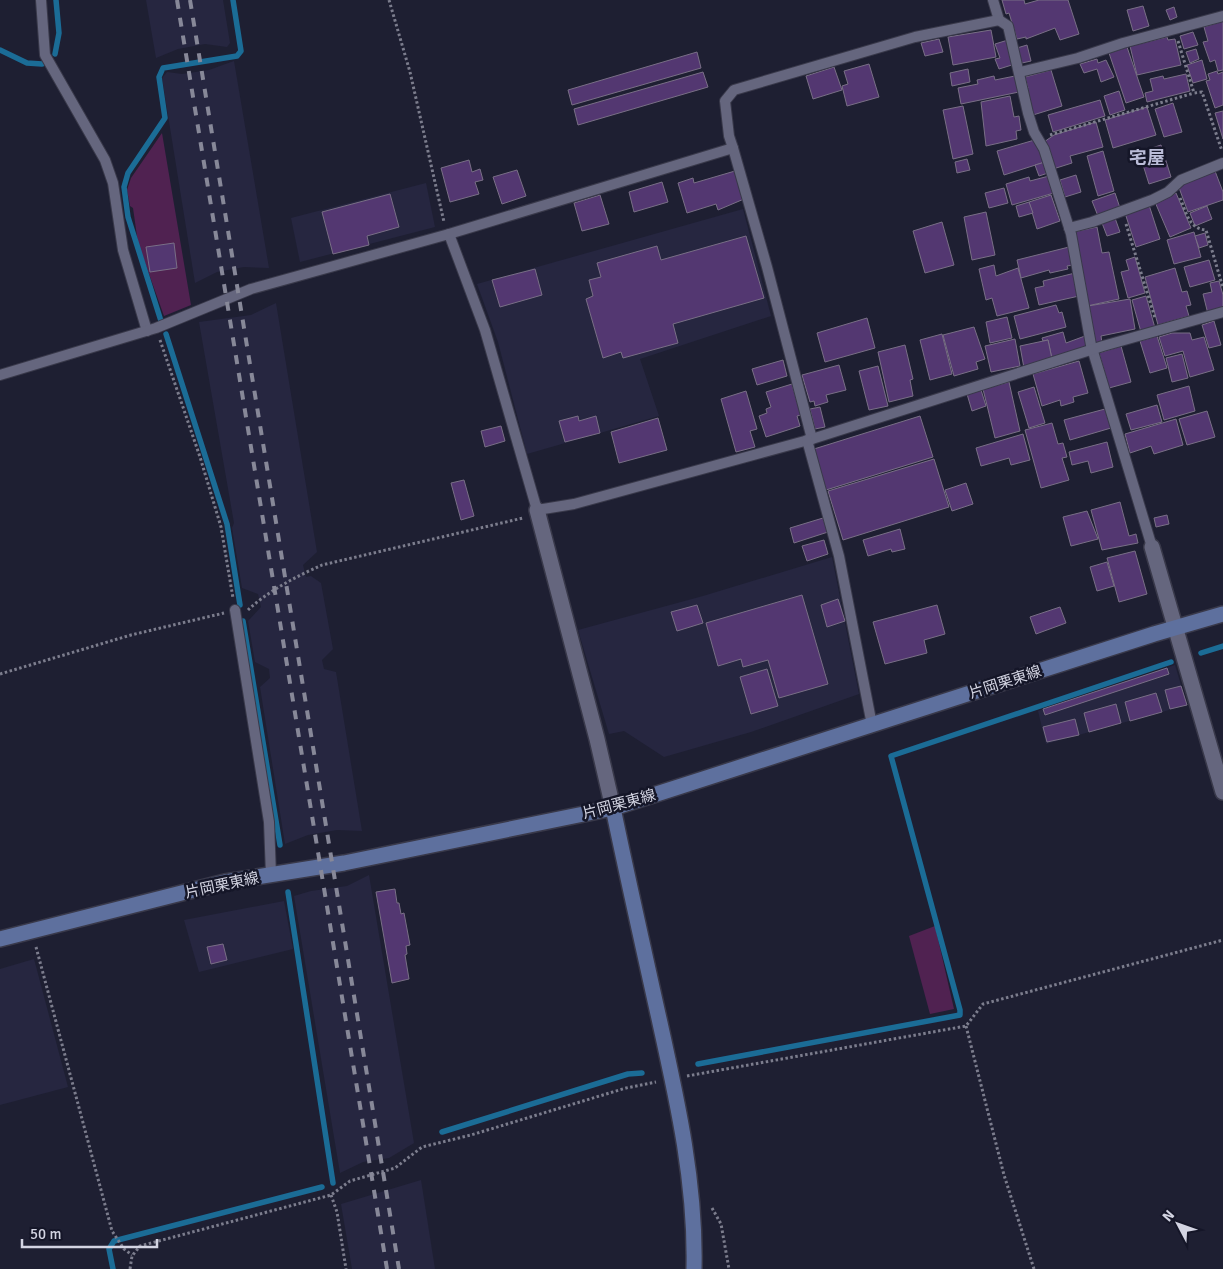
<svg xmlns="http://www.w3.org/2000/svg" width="1223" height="1269" font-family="Signika,'Noto Sans JP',sans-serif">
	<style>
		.built { fill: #262640 }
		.green { fill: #502251 }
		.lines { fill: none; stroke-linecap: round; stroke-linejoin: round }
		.stream { stroke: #1b6c96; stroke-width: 5.5 }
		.building { fill: #533771; stroke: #796f86 }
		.lane-casing { stroke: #39394a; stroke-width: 12 }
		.street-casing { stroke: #39394a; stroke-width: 18 }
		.secondary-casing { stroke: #39394a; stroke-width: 18 }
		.path { stroke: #7c7d8d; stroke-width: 3; stroke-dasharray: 2.5 2.5; stroke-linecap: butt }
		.lane { stroke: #65667e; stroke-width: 10 }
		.street { stroke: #65667e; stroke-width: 15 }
		.secondary { stroke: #5e709e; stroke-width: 15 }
		.rail { stroke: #878898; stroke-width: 4; stroke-dasharray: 9 9; stroke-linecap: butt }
		.labels { text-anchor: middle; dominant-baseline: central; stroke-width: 5; stroke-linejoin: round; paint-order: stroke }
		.street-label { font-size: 15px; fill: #d3d4e2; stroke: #151628 }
		.quarter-label { font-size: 18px; font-weight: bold; fill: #bbbdd8; stroke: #151628 }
	</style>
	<rect width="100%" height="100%" fill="#1e1f32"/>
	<g class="built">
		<polygon points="146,0 223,0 230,43 227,47 205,44 178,49 156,58"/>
		<polygon points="234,61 269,268 244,267 217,272 195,283 162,78 167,72 182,74 209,70"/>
		<polygon points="426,183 435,227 300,262 291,218"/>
		<polygon points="743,209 771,316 640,359 659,416 527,454 498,342 477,284"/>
		<polygon points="276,303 317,552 303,565 306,577 311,576 321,583 333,649 322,660 324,669 336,672 362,831 337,830 308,835 285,844 260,687 270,678 269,669 255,662 248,621 261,607 258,594 242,588 232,528 234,523 199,322 251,315"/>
		<polygon points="832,557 859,694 751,732 664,757 624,731 609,734 578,630 703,596"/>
		<polygon points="1175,665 1187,705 1046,744 1038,711"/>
		<polygon points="369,875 414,1143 389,1158 363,1162 340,1173 294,896 311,891 347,886"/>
		<polygon points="284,901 293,949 199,972 184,920"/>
		<polygon points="34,959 68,1087 0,1105 0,969"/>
		<polygon points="421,1180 435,1269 352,1269 341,1204"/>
	</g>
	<g class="green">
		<polygon points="162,133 191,305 164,316 138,243 133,208 130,206 127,190 131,178"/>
		<polygon points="935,926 954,1009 930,1014 909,936"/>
	</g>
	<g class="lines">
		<g class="stream">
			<polyline points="0,50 27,63 42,64"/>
			<polyline points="55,54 59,33 56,0"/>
			<polyline points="161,321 128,217 124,187 128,173 165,118 159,77 163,68 237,56 241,51 233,0"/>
			<polyline points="166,334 227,524 240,605"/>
			<polyline points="243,621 280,845"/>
			<polyline points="1201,653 1223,646"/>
			<polyline points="288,892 333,1183"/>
			<polyline points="698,1064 960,1015 960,1010 891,756 1171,662"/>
			<polyline points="442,1132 628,1074 642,1073"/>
			<polyline points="113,1269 109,1249 114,1241 322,1187"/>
		</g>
	</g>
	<g class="building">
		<polygon points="1002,0 1024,0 1025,4 1039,0 1068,0 1079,34 1060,40 1055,28 1026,39 1026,37 1017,39 1009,13 1006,14"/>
		<polygon points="1143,6 1149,26 1133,31 1127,10"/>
		<polygon points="1174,7 1177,17 1170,20 1166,10"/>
		<polygon points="1223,21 1223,70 1218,71 1215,60 1210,62 1203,42 1208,41 1204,27"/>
		<polygon points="991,30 996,57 953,65 948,37"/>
		<polygon points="1193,32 1198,45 1184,49 1180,36"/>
		<polygon points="1167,37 1168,40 1175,39 1181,65 1137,75 1130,46"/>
		<polygon points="939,39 943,52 925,56 921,43"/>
		<polygon points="1008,40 1015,64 999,69 995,59 1000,58 995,44"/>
		<polygon points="1027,45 1031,61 1022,63 1017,48"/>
		<polygon points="1127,47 1144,97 1126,103 1109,53"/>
		<polygon points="1196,49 1199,59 1190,63 1186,52"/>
		<polygon points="697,52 701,68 572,105 568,90"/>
		<polygon points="1097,59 1098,63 1106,60 1114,77 1101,82 1097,69 1084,73 1080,64"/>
		<polygon points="1202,60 1207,79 1193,83 1187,65"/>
		<polygon points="869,64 879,97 847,106 842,86 848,84 844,71"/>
		<polygon points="834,67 842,90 813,99 806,76"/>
		<polygon points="968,69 970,82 952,86 950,73"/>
		<polygon points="1051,70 1062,106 1033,115 1025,89 1028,88 1025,77"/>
		<polygon points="1217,71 1218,74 1223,72 1223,105 1215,108 1206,81 1210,80 1208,74"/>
		<polygon points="703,72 708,87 578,125 574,109"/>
		<polygon points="1186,74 1190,91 1147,102 1145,93 1153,91 1150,79 1163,76 1164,79"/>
		<polygon points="994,76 995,80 1015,76 1019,92 961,104 958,88 978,84 977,80"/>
		<polygon points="1119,91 1125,110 1110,115 1104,96"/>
		<polygon points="1010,96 1014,117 1019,116 1021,130 1016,131 1017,139 986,146 981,102"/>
		<polygon points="1100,100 1105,116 1053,132 1048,115"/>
		<polygon points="1173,103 1182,132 1164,137 1155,109"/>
		<polygon points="963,106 973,154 953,159 943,110"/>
		<polygon points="1147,107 1156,135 1113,148 1105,120"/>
		<polygon points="1223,111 1223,139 1215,113"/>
		<polygon points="1096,122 1103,147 1070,156 1072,163 1053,169 1044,142 1054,135"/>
		<polygon points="1038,139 1045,162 1004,175 997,151"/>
		<polygon points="1161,145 1171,177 1149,184 1139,152"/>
		<polygon points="1103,151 1114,191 1098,196 1087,156"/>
		<polygon points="967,159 970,170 957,173 955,162"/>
		<polygon points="469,160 472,172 480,169 483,180 475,182 479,194 450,202 441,168"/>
		<polygon points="1045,162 1048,173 1039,176 1035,165"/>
		<polygon points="517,170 526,196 502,204 493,177"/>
		<polygon points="735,171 744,199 718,210 716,204 687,213 678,183 693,178 694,183"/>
		<polygon points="1215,171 1223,192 1223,200 1188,212 1178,185"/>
		<polygon points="1076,175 1081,192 1065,197 1060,180"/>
		<polygon points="1049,176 1054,193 1012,205 1006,184 1029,177 1030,181"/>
		<polygon points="662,182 668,202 634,212 629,192"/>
		<polygon points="1004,188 1008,203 989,208 985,193"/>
		<polygon points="1115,193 1120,208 1098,216 1092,201"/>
		<polygon points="1176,193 1191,228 1170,237 1155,202"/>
		<polygon points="390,194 399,227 367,236 369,245 333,254 322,212"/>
		<polygon points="600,195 609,224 582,231 574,203"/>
		<polygon points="1051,195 1060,221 1037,229 1029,202"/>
		<polygon points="1029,202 1033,213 1019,217 1016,206"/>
		<polygon points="1149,205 1160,239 1136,247 1125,213"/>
		<polygon points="1207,206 1212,219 1195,226 1190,213"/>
		<polygon points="986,212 995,255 972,260 964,217"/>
		<polygon points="1115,218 1120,232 1107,236 1102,223"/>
		<polygon points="942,222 954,265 925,273 913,231"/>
		<polygon points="1097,227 1102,253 1109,252 1119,299 1087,306 1073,232"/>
		<polygon points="1194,232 1201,257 1174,264 1167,240"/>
		<polygon points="1205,233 1208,245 1199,248 1195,236"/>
		<polygon points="746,236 764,298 673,324 678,343 623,358 621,352 603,358 586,299 593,296 589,280 601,277 597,263 657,246 661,260"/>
		<polygon points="174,243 177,268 150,272 146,247"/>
		<polygon points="1069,247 1073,265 1067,266 1068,269 1050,273 1049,270 1021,278 1017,260"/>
		<polygon points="1135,257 1145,293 1128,298 1121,272 1129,270 1126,260"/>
		<polygon points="1209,260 1215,280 1190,287 1184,267"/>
		<polygon points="994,265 996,276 1018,268 1029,308 997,316 992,298 986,300 979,269"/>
		<polygon points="1175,268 1182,292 1187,291 1191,305 1186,306 1189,316 1158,325 1145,277"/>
		<polygon points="535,269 542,295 500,307 492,280"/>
		<polygon points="1075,273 1079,296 1039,305 1035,288 1044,286 1043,281"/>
		<polygon points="1219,281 1223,295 1223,310 1208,314 1203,294 1212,292 1210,283"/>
		<polygon points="1146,296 1155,328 1141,332 1132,300"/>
		<polygon points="1130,299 1135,329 1101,336 1102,343 1095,345 1088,306"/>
		<polygon points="1056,305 1059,313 1062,312 1066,327 1020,339 1014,316"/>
		<polygon points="1007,317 1012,338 990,343 986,322"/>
		<polygon points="867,318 875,348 825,362 817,333"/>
		<polygon points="1214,321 1221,345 1209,348 1202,325"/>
		<polygon points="974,327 985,359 976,362 978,369 954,376 943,335"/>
		<polygon points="1063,332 1066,343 1085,336 1088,349 1052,359 1048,340 1043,341 1042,338"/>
		<polygon points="1172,333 1190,333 1192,340 1204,337 1214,370 1190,377 1183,351 1165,356 1159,337"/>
		<polygon points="942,334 952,374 930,380 920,340"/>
		<polygon points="1157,336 1167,368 1150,373 1140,341"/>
		<polygon points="1015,339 1020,366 991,372 985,346"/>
		<polygon points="1048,340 1052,359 1024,368 1020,346"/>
		<polygon points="905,345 913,379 910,380 913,396 889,402 878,352"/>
		<polygon points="1121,346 1131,382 1109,388 1099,353"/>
		<polygon points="1182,354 1188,378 1172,382 1166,358"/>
		<polygon points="783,360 787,376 757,385 752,369"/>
		<polygon points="1079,361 1088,393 1073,397 1074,402 1061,406 1060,400 1042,406 1033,374"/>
		<polygon points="839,365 846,390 826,395 828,402 815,406 814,401 810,402 802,375"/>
		<polygon points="878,366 888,406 869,410 859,371"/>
		<polygon points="1009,382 1020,431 995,438 983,389"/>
		<polygon points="792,384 801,415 797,416 800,426 766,437 759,416 767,413 766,409 771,407 766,392"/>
		<polygon points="1189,386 1195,411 1164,420 1157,395"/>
		<polygon points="1034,387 1045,423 1029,428 1018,392"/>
		<polygon points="981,390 986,406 972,411 967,394"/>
		<polygon points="746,391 757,429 750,431 755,447 736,452 721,399"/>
		<polygon points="1157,405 1162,422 1131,430 1126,414"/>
		<polygon points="820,407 825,427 815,429 810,409"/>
		<polygon points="1105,409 1111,428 1070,440 1064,420"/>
		<polygon points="1207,411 1215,437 1187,445 1179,419"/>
		<polygon points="578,416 579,421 596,416 600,433 565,442 559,421"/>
		<polygon points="920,416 933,457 826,490 814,449"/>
		<polygon points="658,418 667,450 619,463 611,432"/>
		<polygon points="1176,419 1183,445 1154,454 1151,446 1130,453 1125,434"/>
		<polygon points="1052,423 1058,444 1063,443 1067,457 1062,458 1069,480 1041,488 1025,430"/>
		<polygon points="501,426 505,441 485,447 481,431"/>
		<polygon points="1023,434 1030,460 1011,465 1009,458 981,466 976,448"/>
		<polygon points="1107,442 1113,467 1091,473 1088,461 1072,465 1069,452"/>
		<polygon points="934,459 949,507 843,540 828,491"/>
		<polygon points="464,480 474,516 461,520 451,483"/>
		<polygon points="966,483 973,504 952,511 945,490"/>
		<polygon points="1120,502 1129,536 1136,534 1138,543 1102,550 1091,510"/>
		<polygon points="1087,511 1098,539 1071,546 1063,517"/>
		<polygon points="1167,515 1169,524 1156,527 1154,518"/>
		<polygon points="823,518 828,532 794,543 790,528"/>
		<polygon points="900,529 905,549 892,552 891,549 868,556 863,540"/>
		<polygon points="824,540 828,554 807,561 802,546"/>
		<polygon points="1135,551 1147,594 1119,602 1107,558"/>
		<polygon points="1107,562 1114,586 1097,591 1090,567"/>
		<polygon points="802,595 828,684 779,698 768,660 743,667 741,659 718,666 706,623"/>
		<polygon points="838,599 845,621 827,627 821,605"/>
		<polygon points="697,605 703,623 677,631 671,612"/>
		<polygon points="937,605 945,634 924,640 927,653 885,664 873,622"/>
		<polygon points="1060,607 1066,623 1036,634 1030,617"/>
		<polygon points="1167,668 1169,674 1045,715 1043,709"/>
		<polygon points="767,669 778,706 751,714 740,677"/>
		<polygon points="1181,686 1187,705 1170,709 1165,690"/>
		<polygon points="1156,693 1162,712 1130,721 1125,702"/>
		<polygon points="1116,704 1121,723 1089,732 1084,713"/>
		<polygon points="1075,719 1079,735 1047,742 1043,727"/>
		<polygon points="395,889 397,903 399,903 401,914 404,913 410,945 406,946 407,954 405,955 409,979 392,983 376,892"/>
		<polygon points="223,944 227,960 211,964 207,947"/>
	</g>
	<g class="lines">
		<defs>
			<g id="lane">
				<polyline points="41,0 45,55 105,160 113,183 123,250 147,331"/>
				<polyline points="993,0 999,20 1008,26 1028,113 1034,132 1044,149 1071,234 1091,345 1152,547"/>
				<polyline points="1020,72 1078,58 1123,43 1223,16"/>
				<polyline points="733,148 767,267 812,439"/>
				<polyline points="1069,228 1092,222 1152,200 1168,192 1181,180 1223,163"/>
				<polyline points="449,234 485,330 537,510 574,504 812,439 1103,346 1223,312"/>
				<polyline points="0,375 156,328 251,289 449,234 733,148 729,136 725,101 734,90 915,37 999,20"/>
				<polyline points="807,440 839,556 872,725"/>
				<polyline points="235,610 269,822 271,875"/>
			</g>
			<g id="street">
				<polyline points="537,510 597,739 613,808"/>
				<polyline points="1152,547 1223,792"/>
			</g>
			<g id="secondary">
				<path d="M613,808C628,880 644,951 660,1023C678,1104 696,1185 694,1269"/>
				<polyline points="0,939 225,882 344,863 613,808 1154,634 1223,614"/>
			</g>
		</defs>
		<use href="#lane" class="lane-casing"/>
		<use href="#street" class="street-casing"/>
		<use href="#secondary" class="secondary-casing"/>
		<g class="path">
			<polyline points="389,0 410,72 444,222"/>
			<polyline points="1178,41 1194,93 1202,92 1222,151"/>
			<polyline points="1050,135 1194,93"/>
			<path d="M1180,198C1186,212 1189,229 1206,230L1223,288"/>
			<polyline points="1126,224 1155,318"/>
			<polyline points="160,340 200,457 221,527 233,598"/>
			<path d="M248,610C268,591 297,576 322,565L523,518"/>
			<polyline points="0,674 131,635 224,613"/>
			<polyline points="36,947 112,1231 124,1249 132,1255"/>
			<polyline points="966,1026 1004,1175 1034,1269"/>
			<polyline points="687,1076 966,1026 983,1004 1223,940"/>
			<polyline points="331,1195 337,1212 346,1269"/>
			<polyline points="712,1208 721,1224 729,1269"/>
			<polyline points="130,1269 132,1256 140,1246 331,1195 350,1181 395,1168 422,1147 471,1135 626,1088 656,1082"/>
		</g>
		<use href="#lane" class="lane"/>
		<use href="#street" class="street"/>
		<use href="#secondary" class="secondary"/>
		<g class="rail">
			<polyline points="177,0 387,1269"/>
			<polyline points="190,0 399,1269"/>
		</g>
	</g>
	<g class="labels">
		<g class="street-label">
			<text transform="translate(1005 682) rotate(-18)">片岡栗東線</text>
			<text transform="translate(619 804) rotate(-15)">片岡栗東線</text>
			<text transform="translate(222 885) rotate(-12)">片岡栗東線</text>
		</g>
		<g class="quarter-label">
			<text x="1147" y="158">宅屋</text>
		</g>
	</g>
	<g transform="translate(1178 1224) rotate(311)" stroke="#151628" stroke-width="4" paint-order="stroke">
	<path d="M0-4L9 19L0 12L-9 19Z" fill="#d3d4e2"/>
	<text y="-8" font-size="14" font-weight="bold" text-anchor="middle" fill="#d3d4e2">N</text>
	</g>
	<path d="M22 1239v8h135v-8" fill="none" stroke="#d3d4e2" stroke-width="2.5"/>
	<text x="30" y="1239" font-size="15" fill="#d3d4e2" stroke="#151628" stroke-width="4" paint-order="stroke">50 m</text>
</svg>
